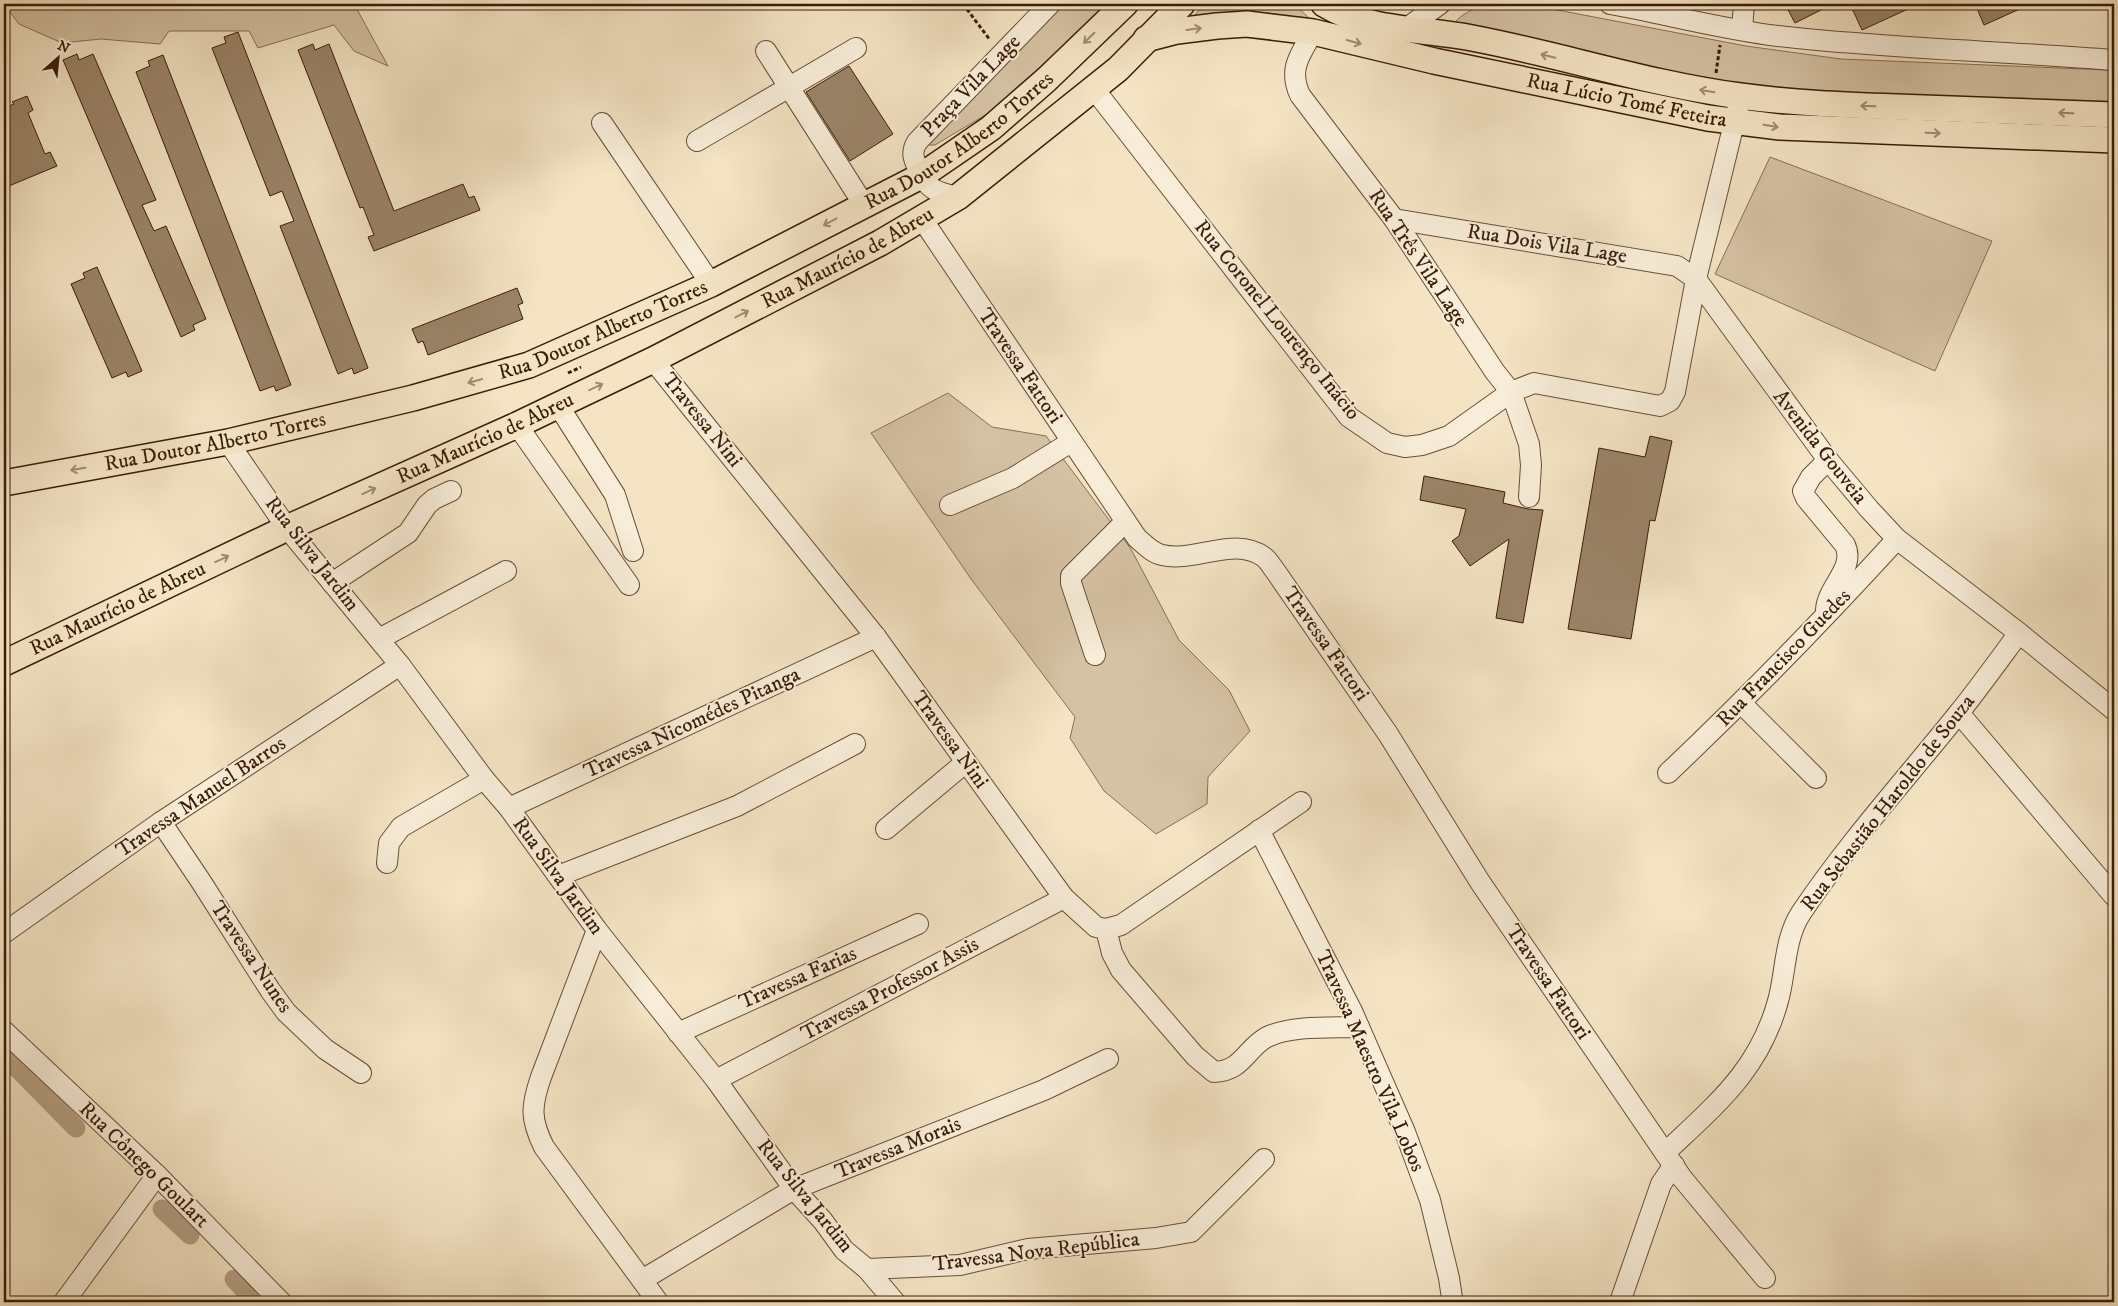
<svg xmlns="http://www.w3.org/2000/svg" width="2118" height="1306" font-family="'IM FELL DW Pica',serif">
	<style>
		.green { fill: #d5c2a4; stroke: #886f56 }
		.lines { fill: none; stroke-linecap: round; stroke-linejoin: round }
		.canal { stroke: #b5a084; stroke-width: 19 }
		.building { fill: #9b8469; stroke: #3b1c07 }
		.minor-casing { stroke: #694e36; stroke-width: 22 }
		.major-casing { stroke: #3b1c07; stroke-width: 28 }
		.path { stroke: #3b1c07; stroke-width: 3; stroke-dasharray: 4 2.5; stroke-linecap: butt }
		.minor { stroke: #f8edd9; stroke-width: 20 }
		.major { stroke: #f4e4c4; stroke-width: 25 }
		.oneway { stroke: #a18a6f }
		.labels { text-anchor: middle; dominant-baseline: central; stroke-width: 4; stroke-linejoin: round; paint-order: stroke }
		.street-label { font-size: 21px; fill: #3b1c07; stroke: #f8edd9 }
	</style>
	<rect width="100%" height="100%" fill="#f4e4c4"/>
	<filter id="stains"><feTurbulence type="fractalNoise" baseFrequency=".004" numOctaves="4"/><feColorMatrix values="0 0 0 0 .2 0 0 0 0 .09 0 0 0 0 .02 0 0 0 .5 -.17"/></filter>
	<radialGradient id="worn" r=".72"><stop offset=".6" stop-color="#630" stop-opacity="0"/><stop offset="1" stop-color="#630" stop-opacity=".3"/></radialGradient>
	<g class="green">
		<polygon points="4,4 354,4 388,66 354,51 334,25 258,48 249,31 169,31 160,44 101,39 62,43 19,24"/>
		<polygon points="1063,4 1111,4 987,114 935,145 928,145 931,138"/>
		<polygon points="1205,4 1294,4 1311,20 1268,13 1191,19"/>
		<path d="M1489,4H1526L1746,46L1841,59L2108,70L2114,76V103L2110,108L1737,87L1451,27C1460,14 1474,8 1489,4Z"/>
		<polygon points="1770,157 1992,241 1935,371 1715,274"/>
		<polygon points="948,393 992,427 1046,436 1131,549 1179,640 1229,690 1250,731 1208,777 1207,804 1156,834 1104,791 1070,738 1075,717 971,579 871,433"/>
	</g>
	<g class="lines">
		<g class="canal">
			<polyline points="4,1057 7,1060"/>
			<polyline points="16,1067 76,1128"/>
			<polyline points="162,1209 190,1235"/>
			<polyline points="234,1279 249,1295"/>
		</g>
	</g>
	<g class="building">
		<polygon points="1785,4 1833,4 1795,23"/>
		<polygon points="1850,4 1919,4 1862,30"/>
		<polygon points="1975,4 2031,4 1984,25"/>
		<polygon points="238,32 368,368 354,374 352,368 338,374 280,226 294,221 282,191 270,196 212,48 226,43 224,37"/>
		<polygon points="313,44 315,50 329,44 394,211 463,184 469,198 474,196 480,210 374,251 368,237 374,235 363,207 360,208 298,50"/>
		<polygon points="77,54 79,60 93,54 156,200 142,205 154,231 166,226 206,319 193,325 195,330 181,337 63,60"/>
		<polygon points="163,55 291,385 276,391 274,386 260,391 136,72 150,66 148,61"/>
		<polygon points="849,66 893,134 850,161 806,92"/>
		<polygon points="27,96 33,110 28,113 45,154 50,152 57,166 4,188 4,108 14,104 12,102"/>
		<polygon points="97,267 142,371 128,377 126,372 112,378 71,284 85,278 83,273"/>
		<polygon points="517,288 523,303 518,305 523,319 428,355 423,341 418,343 412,329"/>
		<polygon points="1650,436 1672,441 1655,521 1650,520 1631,639 1568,629 1599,448 1645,457"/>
		<polygon points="1424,476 1505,492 1503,503 1528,509 1543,510 1523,623 1496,618 1509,539 1470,566 1452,541 1459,536 1466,509 1420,500"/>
	</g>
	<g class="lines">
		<defs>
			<g id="minor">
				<path d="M1610,4C1666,14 1721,29 1778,36C1890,49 2002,51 2114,60"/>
				<polyline points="1742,29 1744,4"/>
				<polyline points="1404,30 1440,4"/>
				<path d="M1313,32C1300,55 1288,69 1300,95L1394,219L1495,372L1511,392L1529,444L1531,465L1529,497"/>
				<polyline points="766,51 864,205"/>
				<polyline points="1094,89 1349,417 1387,443 1405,447 1422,445 1449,436 1511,392 1534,383 1660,406 1670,401 1675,392 1696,279 1738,107"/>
				<polyline points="602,123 711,284"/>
				<polyline points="697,141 856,48"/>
				<path d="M958,197C935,192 928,190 918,168C913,158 911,152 917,142L1050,4"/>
				<path d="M922,219L1137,538C1144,544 1152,553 1162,555C1194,563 1235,535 1264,557C1269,561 1272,567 1276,572L1388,734L1480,882L1682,1178L1765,1278"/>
				<polyline points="1394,219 1677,266 1696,279 1828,460 1869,509 1897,539 2019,633 2114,710"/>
				<polyline points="653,360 876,637 1064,898 1096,927 1106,929 1121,925 1301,802"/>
				<polyline points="558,405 615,495 633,551"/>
				<polyline points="517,425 629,585"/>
				<polyline points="228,442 287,528 400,665 484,779 509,808 597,930 716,1080 794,1189 823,1221 844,1250 867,1269 895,1302"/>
				<polyline points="950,505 1013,478 1071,442"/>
				<polyline points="332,583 408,533 427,505 434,499 451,491"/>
				<path d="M1826,610C1827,587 1856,568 1845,545L1806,498L1803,491L1811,477L1828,460"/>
				<polyline points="379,639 506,571"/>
				<polyline points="1095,655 1071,583 1071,576 1125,522"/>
				<polyline points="1741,703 1816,778"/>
				<polyline points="1959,713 2114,896"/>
				<path d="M1668,773C1747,698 1823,620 1897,539"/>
				<polyline points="509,808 876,637"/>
				<polyline points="161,822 200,880 270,990 286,1012 325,1049 361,1073"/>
				<polyline points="886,829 966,762"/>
				<polyline points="1259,830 1352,1011 1405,1132 1430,1200 1449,1278 1452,1298 1450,1302"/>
				<polyline points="387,863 389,843 401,827 484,779"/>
				<polyline points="558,876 737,806 855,744"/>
				<path d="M1106,929L1112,953L1121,970L1195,1056L1214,1072C1243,1071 1246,1048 1267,1037C1292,1025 1332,1028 1359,1027"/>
				<path d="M597,930L541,1077C531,1106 530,1119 544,1147L658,1302"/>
				<polyline points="4,933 161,822 400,665"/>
				<polyline points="4,1031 157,1175 281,1302"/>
				<polyline points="678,1033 918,924"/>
				<polyline points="716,1080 1064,898"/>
				<path d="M1665,1153C1715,1105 1759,1071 1778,1001C1786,973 1784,939 1801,913C1848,843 1905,780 1958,714C1979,688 1999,660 2019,633"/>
				<polyline points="867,1269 960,1265 1028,1249 1156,1238 1191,1232 1264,1159"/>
				<polyline points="642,1280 794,1189 1044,1090 1108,1059"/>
				<polyline points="64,1302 157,1175"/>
				<polyline points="1620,1302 1661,1184 1674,1165"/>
			</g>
			<g id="major">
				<path d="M1324,4C1370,32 1421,28 1472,38C1562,55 1649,84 1740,96C1792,103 1844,105 1897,107C1969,110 2042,112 2114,115"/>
				<path id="s1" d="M1146,39L1177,31L1217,26L1247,24L1313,32L1434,61L1708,118L1780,127L2114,140"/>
				<path id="s2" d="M4,483L228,442L413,398L529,365L711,284L921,176L991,128L1046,80L1125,4"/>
				<path id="s3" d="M4,663L287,528L517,425L653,360L880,243L958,197L1118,69L1182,4"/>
			</g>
		</defs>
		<use href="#minor" class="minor-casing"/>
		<use href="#major" class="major-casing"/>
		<g class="path">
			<polyline points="963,4 990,40"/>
			<polyline points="1716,73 1720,45"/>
			<polyline points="568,373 581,367"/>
		</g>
		<use href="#minor" class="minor"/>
		<use href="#major" class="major"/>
	</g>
	<defs><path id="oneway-shaft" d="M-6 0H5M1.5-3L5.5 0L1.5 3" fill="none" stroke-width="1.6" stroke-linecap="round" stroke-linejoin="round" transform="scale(1.25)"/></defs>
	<g class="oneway">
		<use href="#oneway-shaft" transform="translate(1194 29) rotate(-8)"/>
		<use href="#oneway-shaft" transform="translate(1089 38) rotate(136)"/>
		<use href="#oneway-shaft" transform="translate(1354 42) rotate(16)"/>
		<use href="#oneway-shaft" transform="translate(1548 56) rotate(-167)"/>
		<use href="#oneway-shaft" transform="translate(1707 91) rotate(-170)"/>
		<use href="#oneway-shaft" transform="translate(1868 106) rotate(-178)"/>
		<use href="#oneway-shaft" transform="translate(2066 113) rotate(-178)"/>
		<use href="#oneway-shaft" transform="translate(1771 126) rotate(9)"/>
		<use href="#oneway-shaft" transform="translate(1933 133) rotate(2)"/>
		<use href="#oneway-shaft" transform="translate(830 222) rotate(152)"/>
		<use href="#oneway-shaft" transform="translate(742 314) rotate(-27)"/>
		<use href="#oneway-shaft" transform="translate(475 381) rotate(164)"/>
		<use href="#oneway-shaft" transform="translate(596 387) rotate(-25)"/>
		<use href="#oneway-shaft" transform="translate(78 469) rotate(170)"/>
		<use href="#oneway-shaft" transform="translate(369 491) rotate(-24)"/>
		<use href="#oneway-shaft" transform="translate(222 559) rotate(-25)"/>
	</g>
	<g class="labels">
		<g class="street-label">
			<text transform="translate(971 86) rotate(-46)">Praça Vila Lage</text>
			<text stroke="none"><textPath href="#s1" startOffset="490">Rua Lúcio Tomé Feteira</textPath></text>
			<text stroke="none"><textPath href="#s2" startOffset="1025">Rua Doutor Alberto Torres</textPath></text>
			<text transform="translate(1547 244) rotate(9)">Rua Dois Vila Lage</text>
			<text stroke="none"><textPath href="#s3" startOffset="936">Rua Maurício de Abreu</textPath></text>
			<text transform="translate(1418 258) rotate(56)">Rua Três Vila Lage</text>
			<text transform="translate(1277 320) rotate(51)">Rua Coronel Lourenço Inácio</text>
			<text stroke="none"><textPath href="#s2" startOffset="620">Rua Doutor Alberto Torres</textPath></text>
			<text transform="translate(1020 366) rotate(56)">Travessa Fattori</text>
			<text transform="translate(702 420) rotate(51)">Travessa Nini</text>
			<text stroke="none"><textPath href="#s3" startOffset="531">Rua Maurício de Abreu</textPath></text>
			<text stroke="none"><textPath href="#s2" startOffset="215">Rua Doutor Alberto Torres</textPath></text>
			<text transform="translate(1820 447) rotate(52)">Avenida Gouveia</text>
			<text transform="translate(312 554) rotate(52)">Rua Silva Jardim</text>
			<text stroke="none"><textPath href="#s3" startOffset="126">Rua Maurício de Abreu</textPath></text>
			<text transform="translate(1326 644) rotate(55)">Travessa Fattori</text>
			<text transform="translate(1784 658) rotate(-46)">Rua Francisco Guedes</text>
			<text transform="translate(692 723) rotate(-25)">Travessa Nicomédes Pitanga</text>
			<text transform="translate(950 740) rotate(54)">Travessa Nini</text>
			<text transform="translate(201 797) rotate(-34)">Travessa Manuel Barros</text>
			<text transform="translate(1888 803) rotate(-52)">Rua Sebastião Haroldo de Souza</text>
			<text transform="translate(558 876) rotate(54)">Rua Silva Jardim</text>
			<text transform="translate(251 957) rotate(56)">Travessa Nunes</text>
			<text transform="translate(798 978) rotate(-24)">Travessa Farias</text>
			<text transform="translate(1548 982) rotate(56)">Travessa Fattori</text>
			<text transform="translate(890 989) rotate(-28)">Travessa Professor Assis</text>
			<text transform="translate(1370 1061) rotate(66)">Travessa Maestro Vila Lobos</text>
			<text transform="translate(898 1148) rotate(-22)">Travessa Morais</text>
			<text transform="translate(144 1165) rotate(44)">Rua Cônego Goulart</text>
			<text transform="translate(805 1196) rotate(51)">Rua Silva Jardim</text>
			<text transform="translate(1036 1252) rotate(-7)">Travessa Nova República</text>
		</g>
	</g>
	<rect width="2118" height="1306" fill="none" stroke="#f4e4c4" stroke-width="20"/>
	<rect x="5" y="5" width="2108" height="1296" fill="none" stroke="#3b1c07" stroke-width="2.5"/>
	<rect x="10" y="10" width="2098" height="1286" fill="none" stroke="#3b1c07"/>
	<g transform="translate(58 58) rotate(27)" stroke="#f8edd9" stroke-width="4" paint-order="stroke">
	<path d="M0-4L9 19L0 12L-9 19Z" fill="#3b1c07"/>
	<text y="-8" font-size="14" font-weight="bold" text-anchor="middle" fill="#3b1c07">N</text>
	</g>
	<rect width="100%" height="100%" filter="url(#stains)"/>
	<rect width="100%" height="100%" fill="url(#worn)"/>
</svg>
